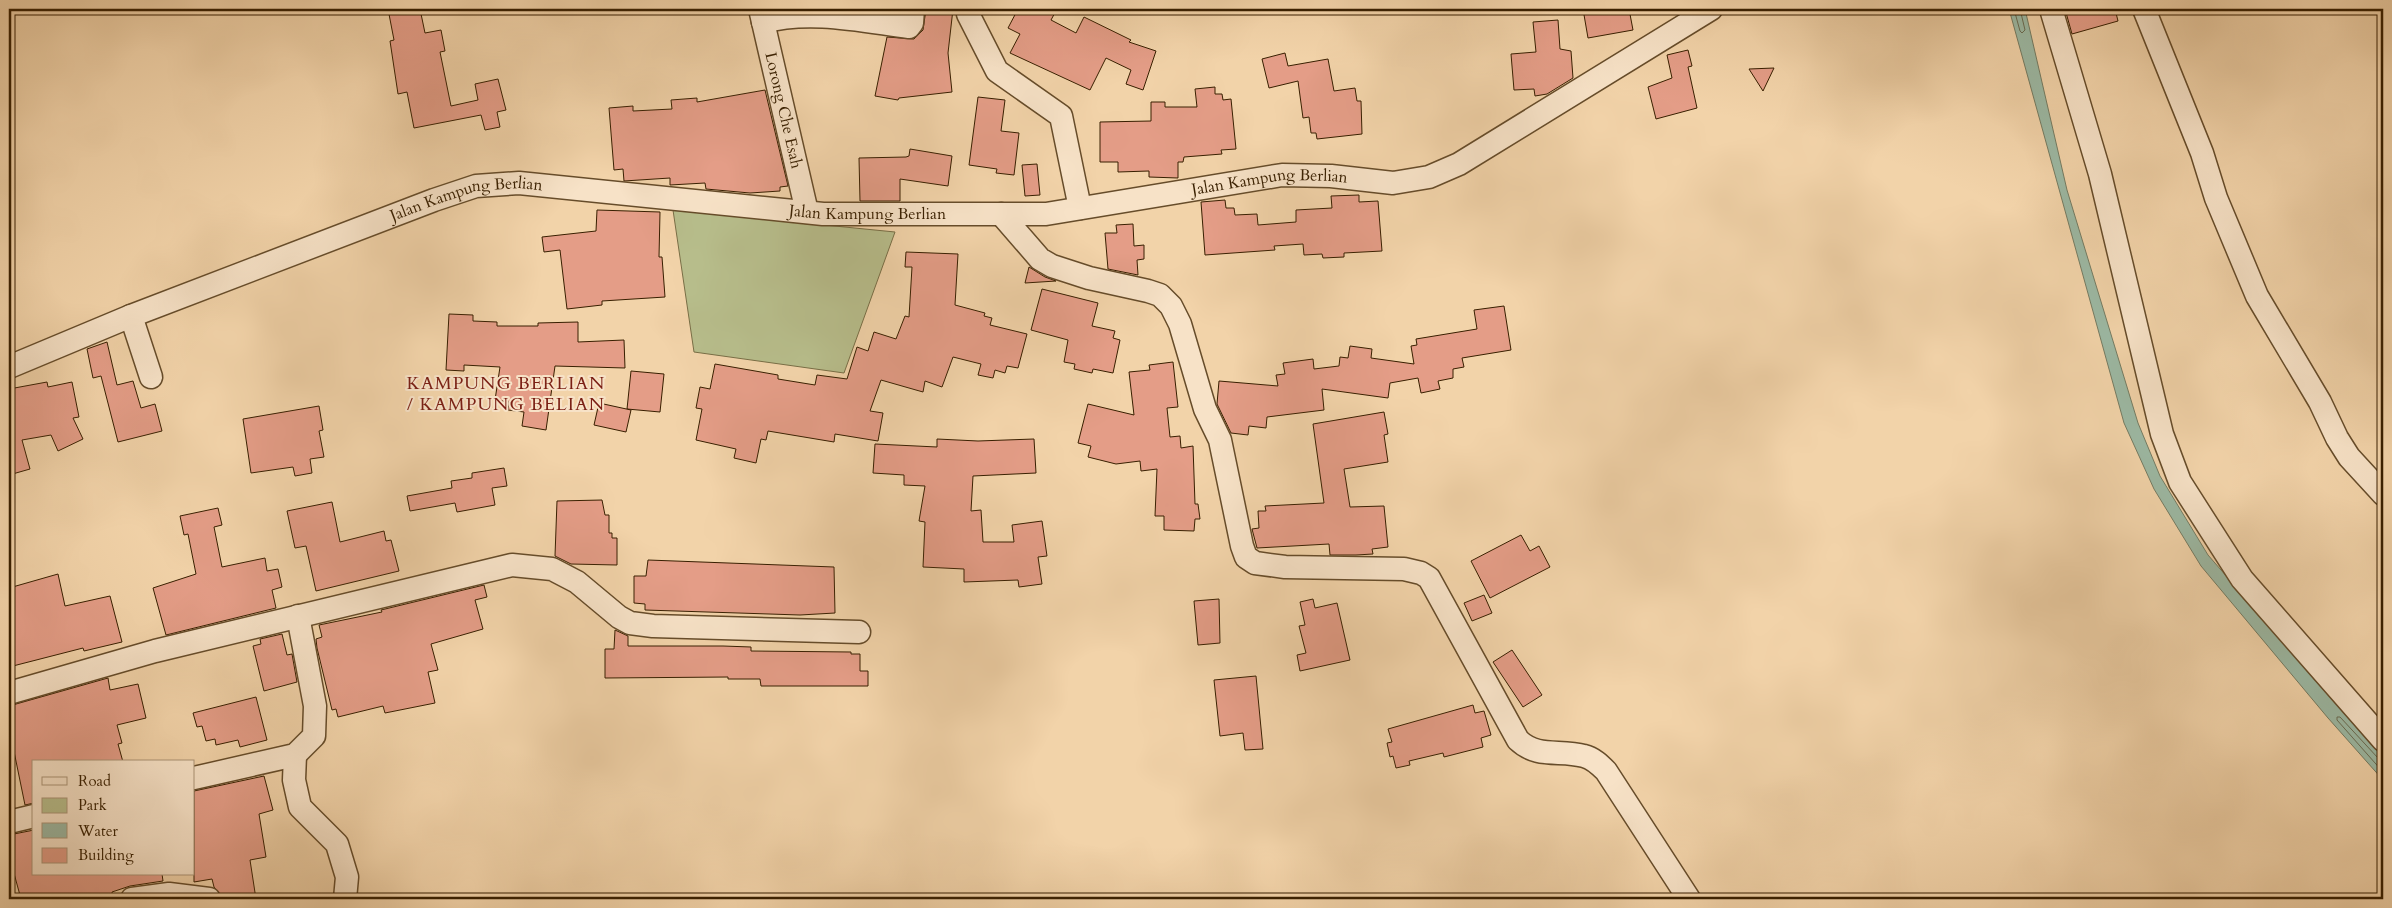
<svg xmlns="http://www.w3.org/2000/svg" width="2392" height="908" font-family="Cardo,serif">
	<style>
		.green { fill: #b7bd8b; stroke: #786e46 }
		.water { fill: #9cb9a4; stroke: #747b62 }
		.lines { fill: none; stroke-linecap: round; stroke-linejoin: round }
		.shore { stroke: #6a6c52; stroke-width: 1 }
		.building { fill: #e49d87; stroke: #381f00 }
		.minor-casing { stroke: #664c2a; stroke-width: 25 }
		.minor { stroke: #f7e2c7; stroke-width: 22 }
		.labels { text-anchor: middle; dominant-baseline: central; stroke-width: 4; stroke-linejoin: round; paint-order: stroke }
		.street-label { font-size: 16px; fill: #381f00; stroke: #f7e2c7 }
		.neighbourhood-label { font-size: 18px; letter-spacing: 1px; fill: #7a1f14; stroke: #f7e2c7 }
	</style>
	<rect width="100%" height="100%" fill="#f2d3a9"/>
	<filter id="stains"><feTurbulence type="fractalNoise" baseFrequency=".004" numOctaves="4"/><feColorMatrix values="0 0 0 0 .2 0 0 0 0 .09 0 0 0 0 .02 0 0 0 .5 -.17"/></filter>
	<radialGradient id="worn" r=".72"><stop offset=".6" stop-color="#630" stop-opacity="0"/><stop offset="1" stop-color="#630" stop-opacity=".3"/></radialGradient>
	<polygon class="green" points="673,210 895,232 844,373 694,352"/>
	<polygon class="water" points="2009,9 2025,9 2067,190 2138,423 2160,476 2208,555 2383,757 2383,780 2328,718 2201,566 2154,489 2124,423"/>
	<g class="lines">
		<g class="shore">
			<polyline points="2014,9 2020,31 2022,33 2025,30 2020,9"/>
			<polyline points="2383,760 2378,758 2340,717 2337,717 2337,720 2383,772"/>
		</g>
	</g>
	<g class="building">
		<polygon points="388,9 420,9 425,33 441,30 445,51 440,52 451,106 478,100 475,84 498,79 506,110 497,112 500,127 485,130 481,115 414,128 407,92 398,94 390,41 394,40"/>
		<polygon points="926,9 953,9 948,53 952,92 899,98 898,100 875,96 887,37 914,39 923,30"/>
		<polygon points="1018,9 1057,9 1051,20 1076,33 1084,17 1131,40 1129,42 1156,51 1143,90 1126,84 1131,70 1106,58 1090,90 1010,53 1020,34 1008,28"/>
		<polygon points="1583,9 1629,9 1633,30 1588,38"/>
		<polygon points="2065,9 2115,9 2118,21 2072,34"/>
		<polygon points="1558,20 1560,49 1571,51 1573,78 1547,94 1535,96 1534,89 1514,90 1511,54 1536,52 1533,22"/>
		<polygon points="1688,50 1692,66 1688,67 1697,108 1656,119 1648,87 1672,78 1667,55"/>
		<polygon points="1285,53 1288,66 1328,59 1334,91 1355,88 1357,101 1361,101 1362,134 1317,139 1316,133 1311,133 1309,117 1303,118 1298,81 1269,88 1262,59"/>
		<polygon points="1774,68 1763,91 1749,69"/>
		<polygon points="1215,87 1215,94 1222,94 1223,100 1231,99 1236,149 1221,150 1222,154 1184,157 1183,162 1178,162 1178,178 1149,177 1149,171 1118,172 1118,162 1100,162 1100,122 1151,121 1151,102 1165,102 1165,107 1197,107 1195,89"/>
		<polygon points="765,90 788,186 780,187 780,191 750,193 706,189 705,183 670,185 670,178 624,181 623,169 614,170 609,108 633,106 633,111 672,109 671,100 697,98 697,102"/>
		<polygon points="978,97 1005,100 1001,131 1019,133 1014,175 996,173 997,169 969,165"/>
		<polygon points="910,149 952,156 948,186 900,179 900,201 860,201 859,158 906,157 909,156"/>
		<polygon points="1037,164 1040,195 1025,196 1022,165"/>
		<polygon points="1359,195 1359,202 1378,201 1382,251 1344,253 1344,257 1323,258 1322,254 1304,255 1303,244 1274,246 1275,250 1205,255 1201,202 1225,200 1226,208 1234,208 1235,215 1257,214 1258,225 1296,222 1296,210 1332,208 1331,196"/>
		<polygon points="597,210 660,212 659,257 662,257 665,297 602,301 602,305 567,309 560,250 544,252 542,237 596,231"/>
		<polygon points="1133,224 1134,246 1144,245 1144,259 1137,260 1138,275 1108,269 1105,233 1117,233 1116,225"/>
		<polygon points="906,252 958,254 955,305 985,313 984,316 992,318 990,325 1027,334 1018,368 1007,366 1005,373 995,370 993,378 978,375 981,364 953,357 942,387 925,381 923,392 881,380 870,411 883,413 878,441 835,434 834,442 768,431 766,440 761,439 756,463 734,458 736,449 696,440 702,409 696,408 700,387 710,389 715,364 778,375 778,379 815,385 817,375 847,379 857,347 868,351 874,332 896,339 905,316 909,317 912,267 905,267"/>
		<polygon points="1029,267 1045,277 1056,281 1025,283"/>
		<polygon points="1042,289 1098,303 1092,326 1115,331 1113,338 1120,340 1113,373 1093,369 1092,373 1074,369 1075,364 1064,362 1068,340 1031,330"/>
		<polygon points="1504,306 1511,350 1462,358 1464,367 1453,369 1453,378 1438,381 1440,389 1421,393 1418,378 1390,383 1388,398 1322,389 1324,410 1267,417 1266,428 1249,426 1248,435 1231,433 1217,404 1219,381 1278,386 1276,375 1285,374 1283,363 1313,359 1314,369 1339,366 1340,357 1348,358 1350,346 1372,349 1371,358 1414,364 1411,346 1417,345 1416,339 1477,329 1474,310"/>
		<polygon points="449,314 473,315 473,321 497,322 497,326 538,326 538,323 578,322 578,342 624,340 625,368 555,366 546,430 522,426 524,412 508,410 509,402 495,400 500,367 464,365 464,371 446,370"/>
		<polygon points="107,342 117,385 133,381 141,408 155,404 162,431 118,442 101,376 93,378 87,349"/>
		<polygon points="1173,362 1178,407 1167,408 1170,437 1180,436 1181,448 1193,446 1195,504 1198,504 1200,519 1195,519 1194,531 1164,530 1164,516 1155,516 1157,469 1141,471 1140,461 1116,464 1088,457 1091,446 1078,443 1088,404 1134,415 1129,372 1150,370 1149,365"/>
		<polygon points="631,371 664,374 660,412 627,409"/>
		<polygon points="47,382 48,387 72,382 79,417 73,418 83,439 58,451 51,435 22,440 30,469 9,475 9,389"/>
		<polygon points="599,403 631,410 626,432 594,425"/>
		<polygon points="319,406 323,430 319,431 324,457 310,459 312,473 295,476 293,467 251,473 243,419"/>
		<polygon points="1384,412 1388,434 1384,435 1388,462 1344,469 1350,507 1384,506 1388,547 1372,549 1373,554 1356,555 1330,555 1329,544 1257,548 1252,529 1259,528 1258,511 1266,511 1265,506 1324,503 1313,424"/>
		<polygon points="937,439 978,441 1034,439 1036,473 973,476 971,511 981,510 983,542 1014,542 1012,525 1042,521 1047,556 1038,557 1042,584 1019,587 1018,580 964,582 964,569 923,567 925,522 919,521 925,486 904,485 904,475 873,473 875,444 937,447"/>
		<polygon points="504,468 507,486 492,488 495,505 457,512 455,503 410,511 407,496 452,488 451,481 472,478 472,473"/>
		<polygon points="602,500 605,515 609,515 609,533 612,533 612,538 617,538 617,565 571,564 555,556 557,501"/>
		<polygon points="332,502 340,542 384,531 386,541 391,540 399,571 316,591 306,546 295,548 287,511"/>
		<polygon points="218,508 222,525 214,527 222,567 265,558 267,571 278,569 282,587 272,590 276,608 166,635 153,588 196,574 188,534 184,535 180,516"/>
		<polygon points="1521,535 1530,551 1539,546 1550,567 1490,598 1471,561"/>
		<polygon points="648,560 834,567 835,613 800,615 645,610 645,604 634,603 634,576 646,576"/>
		<polygon points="58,574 65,606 110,596 122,642 84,651 83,648 9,667 9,588"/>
		<polygon points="484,585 487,597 475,600 483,629 431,644 438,670 428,672 435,703 385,713 383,706 338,717 336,709 332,710 317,648 316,639 322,637 319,625 382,612 381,610"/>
		<polygon points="1484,595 1492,613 1472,621 1464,603"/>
		<polygon points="1219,599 1220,643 1198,645 1194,601"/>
		<polygon points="1313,599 1315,608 1337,603 1350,660 1300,671 1297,655 1306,653 1299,626 1305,625 1300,602"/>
		<polygon points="615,630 628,636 628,646 723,646 751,647 751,651 851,652 851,654 860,654 860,671 868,671 868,686 761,686 760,679 728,679 728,677 605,678 605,649 614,649"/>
		<polygon points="282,634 287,655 292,654 297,682 264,691 253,646 261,644 260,639"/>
		<polygon points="1512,650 1542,695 1523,707 1493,662"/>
		<polygon points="1256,676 1263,749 1245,750 1243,733 1220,736 1214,680"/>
		<polygon points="108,678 110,690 138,684 146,718 117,725 122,743 118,744 123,762 34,762 34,803 25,805 9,727 9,706"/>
		<polygon points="256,697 267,740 240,747 238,740 216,745 215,739 206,741 202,726 197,727 193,713"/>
		<polygon points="1473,705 1475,713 1484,711 1491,735 1481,738 1483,747 1444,757 1443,753 1409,761 1410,765 1396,768 1393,756 1390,757 1387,743 1392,742 1388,729"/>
		<polygon points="264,776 273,810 259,814 266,857 250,860 256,899 240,899 239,894 222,897 214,887 212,879 194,882 194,791"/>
		<polygon points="34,830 34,874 162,874 163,881 130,886 112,892 113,899 21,899 9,855 9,835"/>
	</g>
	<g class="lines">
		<defs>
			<g id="minor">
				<path id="s1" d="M760,9L807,212"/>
				<polyline points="2051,9 2100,174 2162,434 2180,482 2242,579 2383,740"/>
				<polyline points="2144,9 2202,153 2216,198 2257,296 2320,402 2337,438 2349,457 2383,494"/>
				<polyline points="968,14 997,71 1061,116 1080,208"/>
				<path d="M763,22C810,9 862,21 909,27L912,23L913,9"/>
				<path d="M1001,214L1040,259L1052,266L1089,278L1148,291L1160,295L1171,306L1180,324L1205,409L1220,440L1242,546L1246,557L1255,563L1285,567L1404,569L1421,573L1429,578L1518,740C1538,759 1560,749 1584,756C1593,758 1600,765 1606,771L1689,899"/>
				<polyline points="131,316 151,377"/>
				<path id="s2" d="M9,367L131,316L434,200L476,186L519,183L823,214H1046L1282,175L1331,176L1393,183L1429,177L1459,164L1711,9"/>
				<polyline points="9,693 155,651 512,565 552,569 577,582 619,617 630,623 653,626 859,632"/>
				<polyline points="295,755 294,780 300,807 337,844 347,877 345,899"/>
				<polyline points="194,778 295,755 314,736 315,706 298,616"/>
				<polyline points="9,822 34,816"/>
				<polyline points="132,899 169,894 209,899"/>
			</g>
		</defs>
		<use href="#minor" class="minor-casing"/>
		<use href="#minor" class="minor"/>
	</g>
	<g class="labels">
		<g class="street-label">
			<text stroke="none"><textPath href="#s1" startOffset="104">Lorong Che Esah</textPath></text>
			<text stroke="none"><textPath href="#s2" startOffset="1299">Jalan Kampung Berlian</textPath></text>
			<text stroke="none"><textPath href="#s2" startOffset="489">Jalan Kampung Berlian</textPath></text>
			<text stroke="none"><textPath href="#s2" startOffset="894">Jalan Kampung Berlian</textPath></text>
		</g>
		<g class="neighbourhood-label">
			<text x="506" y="383">KAMPUNG BERLIAN<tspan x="506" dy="21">/ KAMPUNG BELIAN</tspan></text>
		</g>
	</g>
	<rect width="2392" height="908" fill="none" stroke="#f2d3a9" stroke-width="30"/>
	<rect x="10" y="10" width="2372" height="888" fill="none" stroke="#381f00" stroke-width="2.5"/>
	<rect x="15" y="15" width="2362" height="878" fill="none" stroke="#381f00"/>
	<rect x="32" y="760" width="162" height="115" fill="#f7e2c7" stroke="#ab9477"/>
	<rect x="42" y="777" width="25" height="8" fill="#f7e2c7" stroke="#ab9477"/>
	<text x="78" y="786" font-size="15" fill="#381f00">Road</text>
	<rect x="42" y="798" width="25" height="15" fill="#b7bd8b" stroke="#ab9477"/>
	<text x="78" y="810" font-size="15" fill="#381f00">Park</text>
	<rect x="42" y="823" width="25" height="15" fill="#9cb9a4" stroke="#ab9477"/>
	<text x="78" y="836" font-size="15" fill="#381f00">Water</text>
	<rect x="42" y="848" width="25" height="15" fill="#e49d87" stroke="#ab9477"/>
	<text x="78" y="860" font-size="15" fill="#381f00">Building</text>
	<rect width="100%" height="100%" filter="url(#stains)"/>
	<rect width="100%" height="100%" fill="url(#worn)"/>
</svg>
